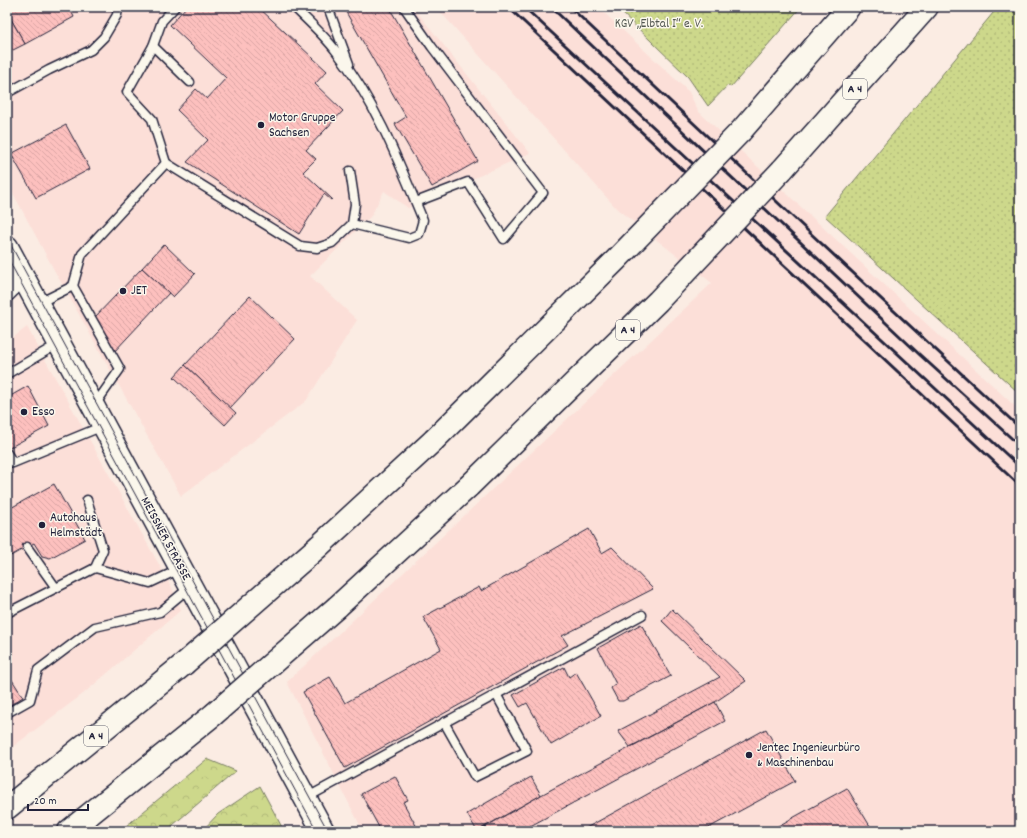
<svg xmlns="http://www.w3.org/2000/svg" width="1027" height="838" font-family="Dekko,sans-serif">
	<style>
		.built { fill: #fcdfd8 }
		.grass { fill: url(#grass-dots); stroke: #787d63 }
		.forest { fill: url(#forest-crowns); stroke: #787d63 }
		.building { fill: url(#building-back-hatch); stroke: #22223b }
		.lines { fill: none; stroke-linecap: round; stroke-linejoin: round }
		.service-casing { stroke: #22223b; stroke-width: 11 }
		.minor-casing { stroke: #22223b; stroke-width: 19 }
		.secondary-casing { stroke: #22223b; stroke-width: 25 }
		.motorway-casing { stroke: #22223b; stroke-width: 25 }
		.service { stroke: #fbf7ec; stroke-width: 8 }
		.minor { stroke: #fbf7ec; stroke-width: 16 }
		.secondary { stroke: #fbf7ec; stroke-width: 22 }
		.motorway { stroke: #fbf7ec; stroke-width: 22 }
		.tram { stroke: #22223b; stroke-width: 1 }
		.rail { stroke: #22223b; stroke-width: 3 }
		.motorway-bridge-casing { stroke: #22223b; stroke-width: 25; stroke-linecap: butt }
		.motorway-bridge { stroke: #fbf7ec; stroke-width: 22 }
		.poi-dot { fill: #22223b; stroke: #fbf7ec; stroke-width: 1.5 }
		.labels { text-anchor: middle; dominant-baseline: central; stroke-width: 3; stroke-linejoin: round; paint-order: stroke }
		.shield { fill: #fbf7ec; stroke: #636270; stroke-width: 1 }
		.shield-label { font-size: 12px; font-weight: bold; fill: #22223b }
		.park-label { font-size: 13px; fill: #555953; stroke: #fbf7ec }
		.poi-label { font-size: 13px; fill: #22223b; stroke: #fbf7ec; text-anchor: start }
		.street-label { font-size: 13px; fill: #22223b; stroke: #fbf7ec }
	</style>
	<defs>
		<pattern id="grass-dots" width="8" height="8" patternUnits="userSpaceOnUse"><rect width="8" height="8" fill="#cdd88b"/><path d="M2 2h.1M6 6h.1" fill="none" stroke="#b0b979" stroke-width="1.8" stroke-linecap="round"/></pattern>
		<pattern id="forest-crowns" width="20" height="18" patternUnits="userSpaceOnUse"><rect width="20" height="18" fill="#cdd88b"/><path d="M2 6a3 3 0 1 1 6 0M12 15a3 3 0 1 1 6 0" fill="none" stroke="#b0b979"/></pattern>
		<pattern id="building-back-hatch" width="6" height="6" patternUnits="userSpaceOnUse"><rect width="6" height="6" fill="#fdc0be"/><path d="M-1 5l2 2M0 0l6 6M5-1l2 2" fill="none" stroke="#d9a5a4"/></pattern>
	</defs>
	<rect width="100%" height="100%" fill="#fbece3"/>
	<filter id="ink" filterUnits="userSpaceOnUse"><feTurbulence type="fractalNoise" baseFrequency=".025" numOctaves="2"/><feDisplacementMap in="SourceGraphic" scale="8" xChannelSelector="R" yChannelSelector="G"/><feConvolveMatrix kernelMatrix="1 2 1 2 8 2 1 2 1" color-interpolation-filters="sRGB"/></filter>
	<g filter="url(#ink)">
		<g class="built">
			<polygon points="7,7 413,7 530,153 408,208 384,191 371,216 310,276 357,320 306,401 181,496 53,268 7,182"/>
			<polygon points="436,7 598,7 689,92 698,111 1020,411 1020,831 363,831 287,682 712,283 617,209"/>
			<polygon points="27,327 172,588 181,610 83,694 7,751 7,342"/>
		</g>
		<g class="grass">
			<polygon points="616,7 801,7 731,87 728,85 708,106 688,77"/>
			<polygon points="998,7 1020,7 1020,394 825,216"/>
		</g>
		<g class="forest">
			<polygon points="207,759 236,771 166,831 120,831"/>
			<polygon points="260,786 284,831 202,831 218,814"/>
		</g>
		<g class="building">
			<polygon points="13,7 69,7 74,17 25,44 7,12 7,10"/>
			<polygon points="186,7 258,7 327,71 315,84 343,111 306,150 316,159 303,172 332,199 331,200 324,194 299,234 187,162 208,140 177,110 196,89 207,99 226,78 170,25"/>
			<polygon points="343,7 389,7 478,161 432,187 395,124 406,117"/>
			<polygon points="7,12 25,44 7,53"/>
			<polygon points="66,125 90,169 36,198 11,154"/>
			<polygon points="164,244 195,274 173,297 142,268"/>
			<polygon points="142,268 169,293 113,353 94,318"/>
			<polygon points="250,296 295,339 230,408 185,365"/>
			<polygon points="185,365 236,413 225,425 174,377"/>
			<polygon points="28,386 49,426 7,449 7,398"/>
			<polygon points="54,484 85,539 50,558 42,556 34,543 7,558 7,510"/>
			<polygon points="589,529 602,553 612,547 653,589 562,636 568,645 345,768 303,692 330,677 345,703 441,649 423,617 479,587 481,591"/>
			<polygon points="672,609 746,681 715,702 630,747 618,731 720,677 662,621"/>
			<polygon points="641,624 671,676 623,701 618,701 611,688 616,684 598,648"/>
			<polygon points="564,667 569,677 576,672 601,716 551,745 527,703 520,707 513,695"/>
			<polygon points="7,672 23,697 7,707"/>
			<polygon points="715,702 725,721 521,831 478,831 541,795"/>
			<polygon points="766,729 795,781 703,831 588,831 586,828"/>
			<polygon points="395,776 408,800 403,802 419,831 381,831 361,794"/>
			<polygon points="531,777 541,795 477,831 467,814"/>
			<polygon points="847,788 873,831 769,831"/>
		</g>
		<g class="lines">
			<defs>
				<g id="service">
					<path d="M294,7C308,21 324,35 336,51C375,101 399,162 423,220L419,234L409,238L352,224L355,204L350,171"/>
					<polyline points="328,7 349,64"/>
					<polyline points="404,7 432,47 543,193 504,239 468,182 416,202"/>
					<polyline points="153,46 162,21 175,7"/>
					<polyline points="7,93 49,70 91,50 104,37 117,15 118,7"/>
					<polyline points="166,163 152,119 127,92 153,46 190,82"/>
					<polyline points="73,286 82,254 166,163 300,246 317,248 332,243 352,224"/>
					<polyline points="39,303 73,286 120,369 94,406"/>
					<polyline points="7,374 58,344"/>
					<polyline points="7,453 13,463 103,426"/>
					<polyline points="87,500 103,550 95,568"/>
					<polyline points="27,547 56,588"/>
					<polyline points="7,613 95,568 150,583 180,569"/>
					<polyline points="7,713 30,700 38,670 95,627 160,612 190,587"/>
					<polyline points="444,722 475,777 527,751 496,694"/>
					<polyline points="306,798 642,615"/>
				</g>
				<polyline id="minor" points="7,273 23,277 7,293"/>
				<polyline id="secondary" points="7,247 323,831"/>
				<g id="motorway">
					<polyline points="741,131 849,7"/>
					<polyline points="782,170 927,7"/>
					<polyline points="319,546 434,440"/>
					<polyline points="337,607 469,486"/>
					<polyline points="7,808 184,664"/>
					<polyline points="69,831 213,715"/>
				</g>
			</defs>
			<use href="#service" class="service-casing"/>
			<use href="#minor" class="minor-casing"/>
			<use href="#secondary" class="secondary-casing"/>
			<use href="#motorway" class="motorway-casing"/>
			<use href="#service" class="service"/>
			<use href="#minor" class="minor"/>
			<use href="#secondary" class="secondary"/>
			<use href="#motorway" class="motorway"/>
			<g class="tram">
				<polyline points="7,238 328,831"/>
				<polyline points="7,257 317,831"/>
			</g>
			<g class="rail">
				<polyline points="508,7 1020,486"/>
				<polyline points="524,7 1020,467"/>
				<polyline points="551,7 920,355 1020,446"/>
				<polyline points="570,7 808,231 1020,428"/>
			</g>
			<defs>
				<g id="motorway-bridge">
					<polyline points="434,440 616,260 741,131"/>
					<polyline points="469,486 658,301 782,170"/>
					<polyline points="184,664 319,546"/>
					<polyline points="213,715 337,607"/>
				</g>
			</defs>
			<use href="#motorway-bridge" class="motorway-bridge-casing"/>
			<use href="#motorway-bridge" class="motorway-bridge"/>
		</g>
	</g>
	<g class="poi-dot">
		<circle cx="261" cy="125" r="4"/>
		<circle cx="123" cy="291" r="4"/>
		<circle cx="24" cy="412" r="4"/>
		<circle cx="42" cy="525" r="4"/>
		<circle cx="749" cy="755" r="4"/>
	</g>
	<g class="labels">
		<g class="shield">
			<rect x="843" y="79" width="24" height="20" rx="3"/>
			<rect x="616" y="320" width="24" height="20" rx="3"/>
			<rect x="84" y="726" width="24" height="20" rx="3"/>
		</g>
		<g class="shield-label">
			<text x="855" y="89">A 4</text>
			<text x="628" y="330">A 4</text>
			<text x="96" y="736">A 4</text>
		</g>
		<g class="park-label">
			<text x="659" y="24">KGV „Elbtal I“ e. V.</text>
		</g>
		<g class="poi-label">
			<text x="269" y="118">Motor Gruppe<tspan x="269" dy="15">Sachsen</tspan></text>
			<text x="131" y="291">JET</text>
			<text x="32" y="412">Esso</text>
			<text x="50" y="518">Autohaus<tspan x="50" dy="15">Helmstädt</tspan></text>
			<text x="757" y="748">Jentec Ingenieurbüro<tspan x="757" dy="15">&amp; Maschinenbau</tspan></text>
		</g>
		<g class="street-label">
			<text transform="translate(165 539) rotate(62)">MEISSNER STRASSE</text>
		</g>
	</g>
	<rect width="1027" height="838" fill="none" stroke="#fbf7ec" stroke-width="24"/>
	<rect x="12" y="12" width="1003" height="814" fill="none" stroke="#22223b" stroke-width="1.5" filter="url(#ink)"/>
	<path d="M28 804v6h60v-6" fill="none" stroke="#22223b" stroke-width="2"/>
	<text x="34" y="804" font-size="12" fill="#22223b" stroke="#fbf7ec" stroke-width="3" paint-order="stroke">20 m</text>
</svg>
